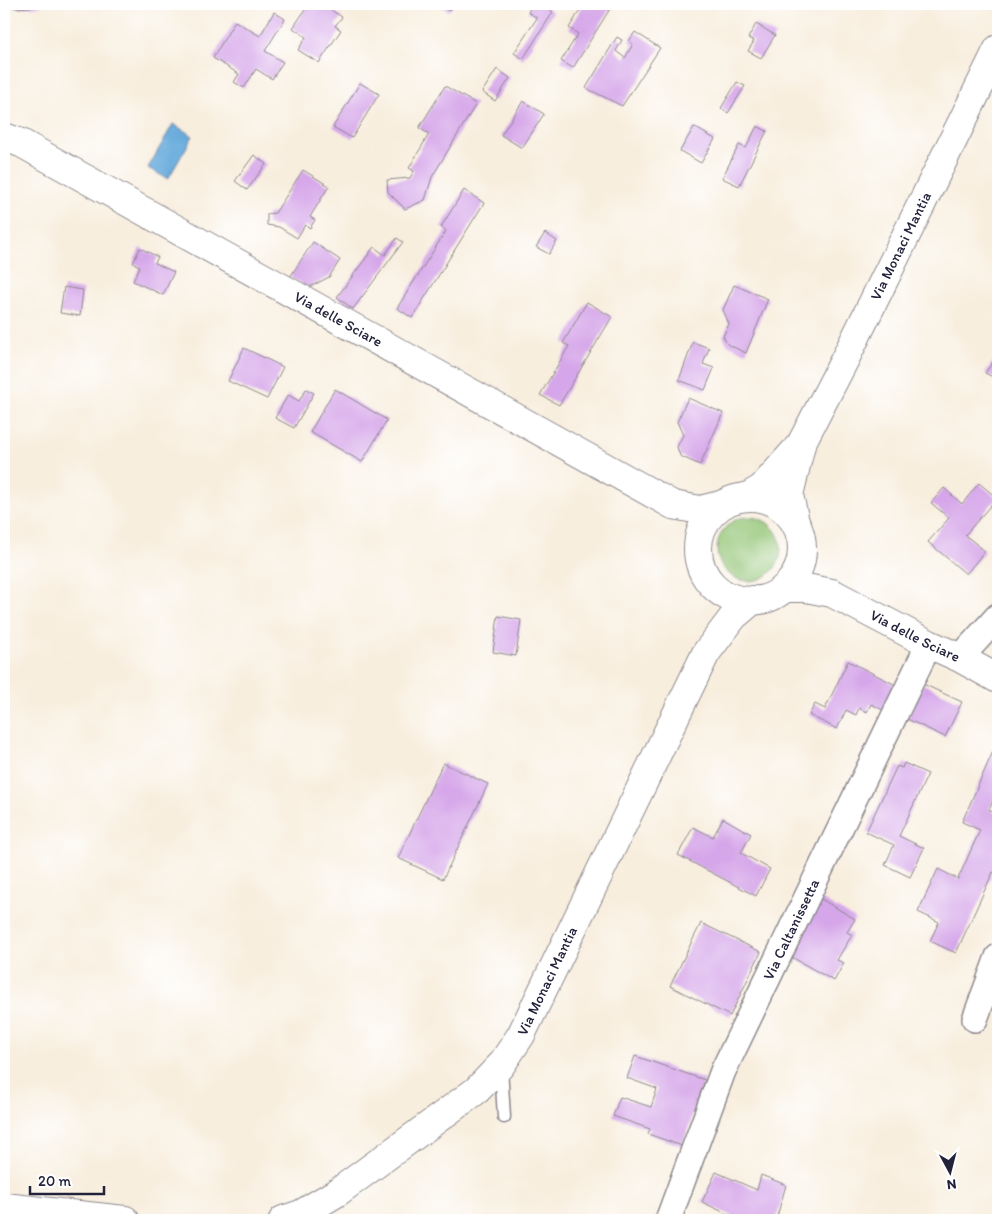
<svg xmlns="http://www.w3.org/2000/svg" width="1002" height="1224" font-family="Itim,sans-serif">
	<style>
		.green { fill: #93c475; stroke: #5a7358 }
		.water { fill: #68abdc; stroke: #45668c }
		.building { fill: #d5a6e9 }
		.lines { fill: none; stroke-linecap: round; stroke-linejoin: round }
		.service-casing { stroke: #8d888c; stroke-width: 15 }
		.minor-casing { stroke: #8d888c; stroke-width: 28 }
		.tertiary-casing { stroke: #8d888c; stroke-width: 30 }
		.service { stroke: #fff; stroke-width: 12 }
		.minor { stroke: #fff; stroke-width: 25 }
		.tertiary { stroke: #fff; stroke-width: 28 }
		.labels { text-anchor: middle; dominant-baseline: central; stroke-width: 4.5; stroke-linejoin: round; paint-order: stroke }
		.street-label { font-size: 15px; fill: #22223b; stroke: #fff }
	</style>
	<rect width="100%" height="100%" fill="#fff"/>
	<filter id="ink" filterUnits="userSpaceOnUse"><feTurbulence type="fractalNoise" baseFrequency=".02" numOctaves="2"/><feDisplacementMap in="SourceGraphic" scale="10" xChannelSelector="R" yChannelSelector="G"/><feConvolveMatrix kernelMatrix="1 2 1 2 8 2 1 2 1" color-interpolation-filters="sRGB"/></filter>
	<filter id="wash" filterUnits="userSpaceOnUse"><feTurbulence type="fractalNoise" baseFrequency=".0096" numOctaves="4" result="noise"/><feDisplacementMap in="SourceGraphic" scale="20" xChannelSelector="R" yChannelSelector="G"/><feGaussianBlur stdDeviation="1.12" result="paint"/><feColorMatrix in="noise" values="0 0 0 0 0 0 0 0 0 0 0 0 0 0 0 0 0 1.4 0 .05"/><feComposite in="paint" operator="in"/></filter>
	<g filter="url(#wash)">
		<rect width="100%" height="100%" fill="#f8eede"/>
		<circle class="green" cx="749" cy="549" r="32"/>
		<polygon class="water" points="173,124 193,136 168,179 148,168"/>
		<g id="blocks">
			<g class="building">
				<polygon points="4,4 41,4 42,6 17,8"/>
				<polygon points="309,4 322,4 342,17 335,26 341,30 319,63 298,50 306,37 293,28"/>
				<polygon points="438,4 454,4 449,11"/>
				<polygon points="526,4 542,4 553,12 523,59 514,53 537,18 528,12 531,7"/>
				<polygon points="584,4 613,4 573,68 561,61 578,34 569,28"/>
				<polygon points="274,12 285,19 265,51 283,62 272,79 256,69 244,88 234,82 239,74 213,58 235,21 260,36"/>
				<polygon points="756,24 775,35 761,58 748,51 754,41 748,38"/>
				<polygon points="635,32 660,48 622,106 586,88 617,37 622,40 616,51 625,58 633,44 629,41"/>
				<polygon points="497,69 510,78 495,101 482,92"/>
				<polygon points="737,82 745,86 728,113 721,108"/>
				<polygon points="360,83 379,94 352,138 333,127"/>
				<polygon points="445,86 476,104 432,177 425,200 405,209 388,192 387,180 410,178 414,171 409,168 429,134 419,128"/>
				<polygon points="523,101 544,114 522,148 501,135"/>
				<polygon points="757,126 767,131 739,186 722,178 739,145 746,148"/>
				<polygon points="694,127 715,139 701,163 680,151"/>
				<polygon points="254,155 266,164 247,190 235,181"/>
				<polygon points="303,170 329,186 310,217 315,220 310,228 305,225 297,238 279,227 267,225 267,214 275,213"/>
				<polygon points="464,190 484,203 412,318 397,308 446,231 441,227"/>
				<polygon points="545,233 557,241 549,254 536,247"/>
				<polygon points="397,238 403,242 353,309 337,297 374,247 385,255"/>
				<polygon points="313,242 340,260 329,277 308,288 290,277"/>
				<polygon points="140,248 158,257 155,263 174,272 163,295 133,281 140,266 133,263"/>
				<polygon points="734,285 768,299 746,353 727,344 723,336 729,324 723,310"/>
				<polygon points="64,287 83,290 80,316 60,313"/>
				<polygon points="587,302 612,317 559,405 540,395 569,346 563,343"/>
				<polygon points="693,342 709,348 703,364 714,368 705,390 679,380"/>
				<polygon points="244,348 283,367 267,399 228,381"/>
				<polygon points="998,355 998,374 995,378 985,373"/>
				<polygon points="306,389 314,393 294,428 275,418 288,395 299,401"/>
				<polygon points="335,389 387,420 362,462 310,432"/>
				<polygon points="688,398 723,413 700,465 680,456 677,447 683,435 677,422"/>
				<polygon points="979,483 997,498 965,535 985,551 966,574 928,542 949,518 931,503 944,488 962,504"/>
				<polygon points="498,616 521,620 516,656 493,652"/>
				<polygon points="848,661 896,685 883,710 871,704 867,712 859,708 856,715 846,710 837,729 809,715 815,704 825,709"/>
				<polygon points="923,684 962,702 945,737 907,719"/>
				<polygon points="998,740 998,789 989,810 998,814 998,874 993,872 956,953 930,941 939,922 918,912 938,869 958,879 980,830 962,822"/>
				<polygon points="443,763 488,784 443,879 398,858"/>
				<polygon points="904,763 928,774 899,836 924,848 910,877 885,865 894,845 866,832 897,766 902,768"/>
				<polygon points="723,818 751,834 741,853 770,869 756,896 678,855 693,827 713,837"/>
				<polygon points="821,899 855,919 847,932 852,935 837,960 844,963 834,981 788,955"/>
				<polygon points="701,923 761,952 730,1016 670,986"/>
				<polygon points="635,1056 705,1080 682,1146 648,1134 650,1129 613,1116 620,1097 651,1107 657,1089 627,1078"/>
				<polygon points="716,1172 757,1190 761,1175 786,1185 776,1220 740,1220 702,1202"/>
			</g>
		</g>
	</g>
	<g filter="url(#ink)">
		<use href="#blocks" fill-opacity="0" stroke="#8d888c" stroke-width="1"/>
		<g class="lines">
			<defs>
				<polyline id="service" points="501,1068 504,1117"/>
				<g id="minor">
					<polyline points="960,658 998,616"/>
					<polyline points="975,1019 998,957"/>
					<path id="s1" d="M668,1220L723,1071L929,644"/>
				</g>
				<g id="tertiary">
					<path id="s2" d="M4,137L21,143L673,505L700,510L724,504"/>
					<path id="s3" d="M747,497L762,488L801,444L845,359L998,49"/>
					<circle cx="750" cy="549" r="52"/>
					<polyline points="795,522 789,495 801,445"/>
					<path id="s4" d="M784,588H806L832,593L929,644L960,658L998,679"/>
					<polyline points="4,1207 125,1220"/>
					<path id="s5" d="M283,1220L301,1214L338,1192L477,1090L501,1065L521,1035L706,653L734,616L753,600"/>
				</g>
			</defs>
			<use href="#service" class="service-casing"/>
			<use href="#minor" class="minor-casing"/>
			<use href="#tertiary" class="tertiary-casing"/>
			<use href="#service" class="service"/>
			<use href="#minor" class="minor"/>
			<use href="#tertiary" class="tertiary"/>
		</g>
	</g>
	<g class="labels">
		<g class="street-label">
			<text stroke="none"><textPath href="#s3" startOffset="298">Via Monaci Mantia</textPath></text>
			<text stroke="none"><textPath href="#s2" startOffset="381">Via delle Sciare</textPath></text>
			<text stroke="none"><textPath href="#s4" startOffset="142">Via delle Sciare</textPath></text>
			<text stroke="none"><textPath href="#s1" startOffset="316">Via Caltanissetta</textPath></text>
			<text stroke="none"><textPath href="#s5" startOffset="365">Via Monaci Mantia</textPath></text>
		</g>
	</g>
	<rect width="1002" height="1224" fill="none" stroke="#fff" stroke-width="20"/>
	<g transform="translate(950 1172) rotate(173)" stroke="#ffffff" stroke-width="4" paint-order="stroke">
	<path d="M0-4L9 19L0 12L-9 19Z" fill="#22223b"/>
	<text y="-8" font-size="14" font-weight="bold" text-anchor="middle" fill="#22223b">N</text>
	</g>
	<path d="M30 1186v8h74v-8" fill="none" stroke="#22223b" stroke-width="2.5"/>
	<text x="38" y="1186" font-size="15" fill="#22223b" stroke="#ffffff" stroke-width="4" paint-order="stroke">20 m</text>
</svg>
